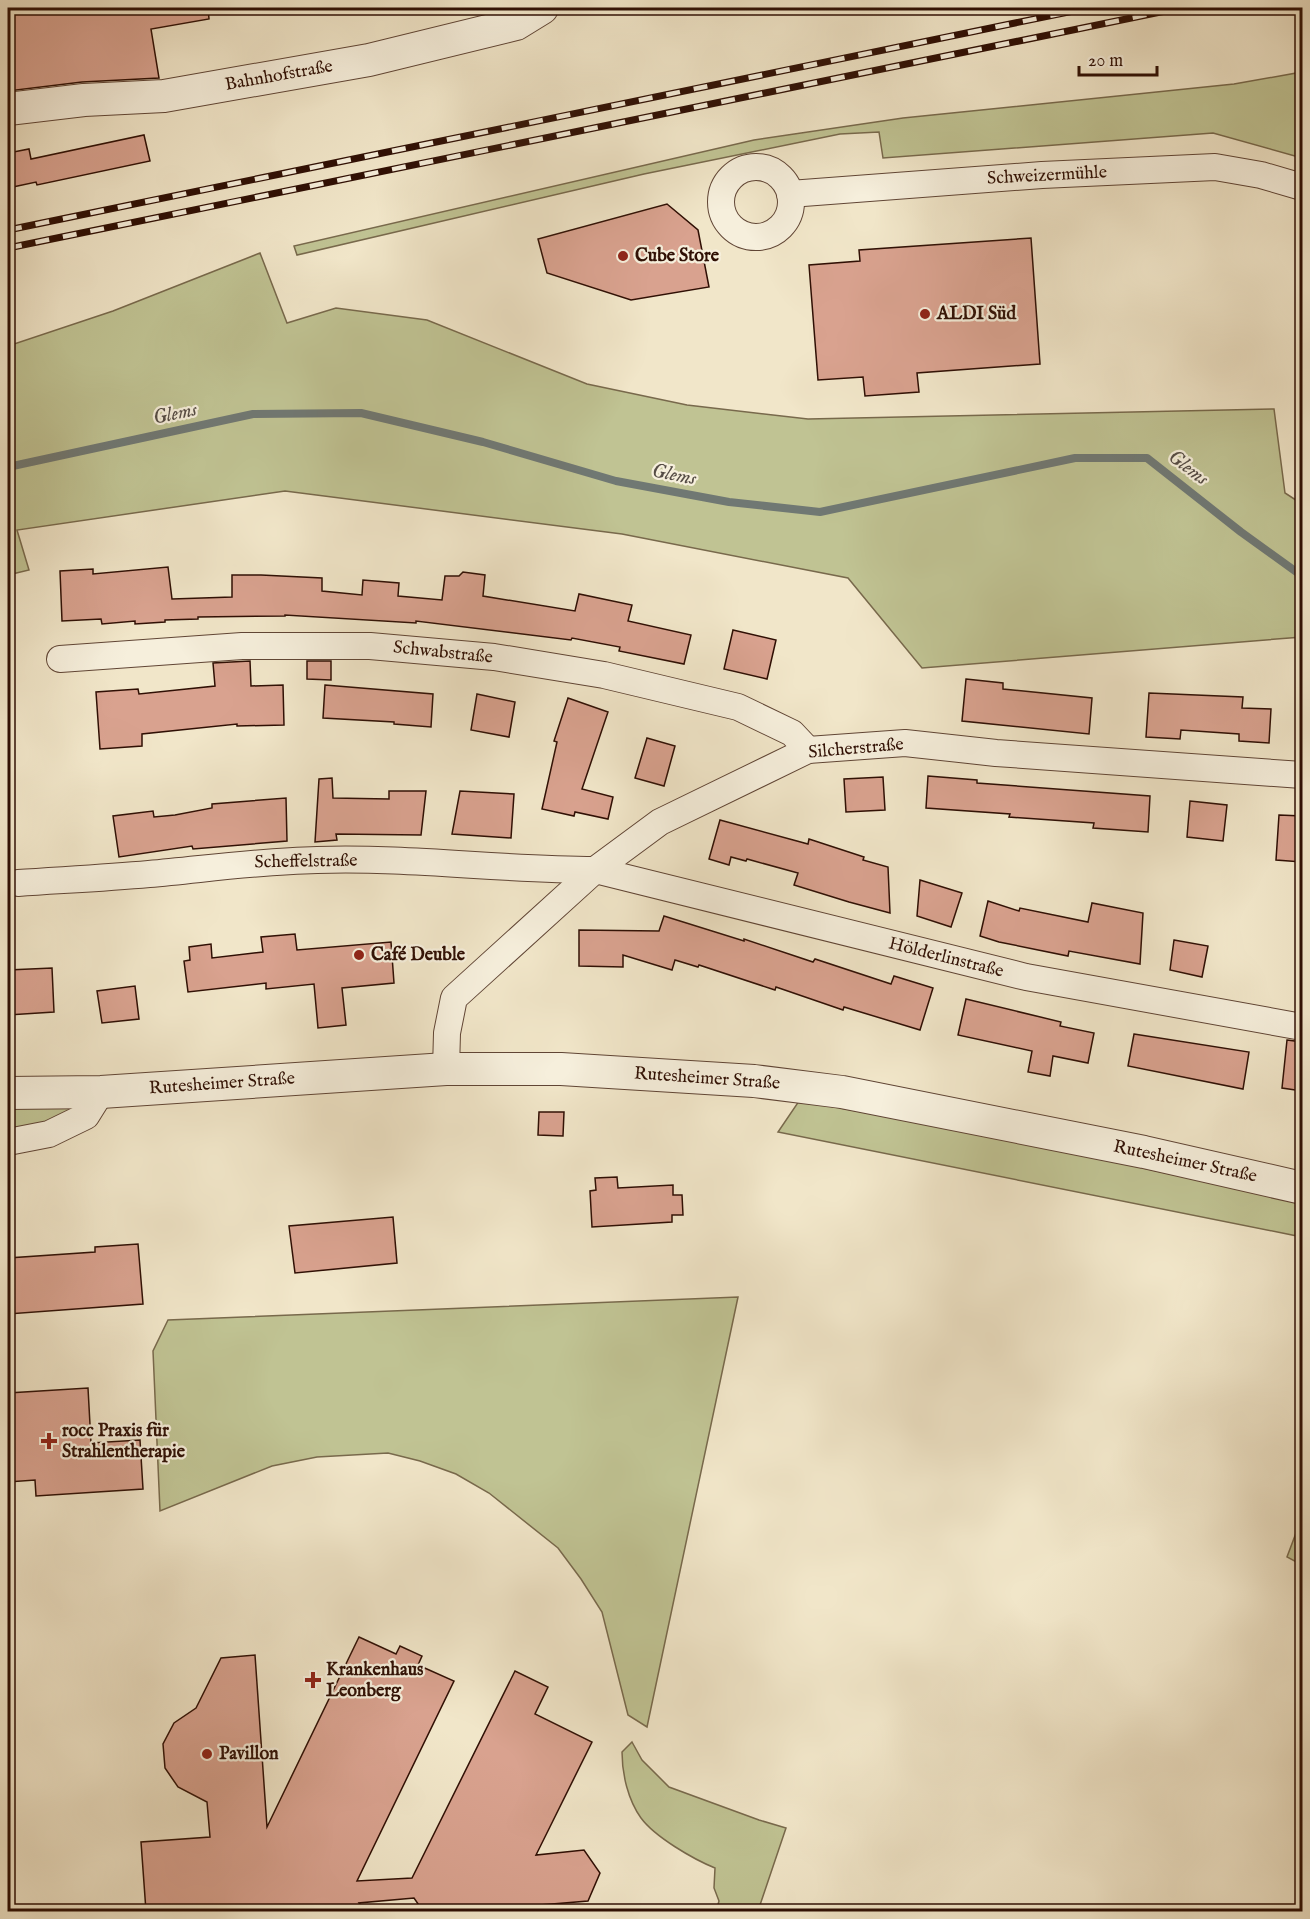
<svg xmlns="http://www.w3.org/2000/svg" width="1310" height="1919" font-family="'IM FELL English',serif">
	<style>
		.green { fill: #c0c393; stroke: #78694c; stroke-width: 1.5 }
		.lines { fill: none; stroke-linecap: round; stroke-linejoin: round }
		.stream { stroke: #707873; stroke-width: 8 }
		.building { fill: #d9a28f; stroke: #2f0f04; stroke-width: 1.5 }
		.minor-casing { stroke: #604535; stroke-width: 28 }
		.tertiary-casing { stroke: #604535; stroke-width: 34 }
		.minor { stroke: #f6efdc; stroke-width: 26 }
		.tertiary { stroke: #f6efdc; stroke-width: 32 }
		.rail-casing { stroke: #2f0f04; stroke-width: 7 }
		.rail { stroke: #f6efdc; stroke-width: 4.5; stroke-dasharray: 14; stroke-linecap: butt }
		.poi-dot { fill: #8f2418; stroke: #f6efdc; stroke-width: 2 }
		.labels { text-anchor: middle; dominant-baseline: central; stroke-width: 4.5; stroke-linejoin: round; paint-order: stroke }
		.street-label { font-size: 18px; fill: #2f0f04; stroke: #f6efdc }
		.poi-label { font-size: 18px; font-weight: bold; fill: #2f0f04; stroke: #f6efdc; text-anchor: start }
		.water-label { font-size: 20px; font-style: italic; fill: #554c45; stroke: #f6efdc }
	</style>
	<rect width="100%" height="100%" fill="#f1e6c9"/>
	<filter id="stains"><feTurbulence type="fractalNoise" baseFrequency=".00333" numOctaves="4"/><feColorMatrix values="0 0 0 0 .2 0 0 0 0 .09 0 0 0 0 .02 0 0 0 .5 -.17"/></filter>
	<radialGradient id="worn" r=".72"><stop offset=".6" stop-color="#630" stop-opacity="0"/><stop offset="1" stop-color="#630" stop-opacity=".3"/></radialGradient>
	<g class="green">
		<polygon points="1302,72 1302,158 1213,133 883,158 879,132 840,134 644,174 297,255 294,246 754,140 903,118 1234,84"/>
		<polygon points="260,253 287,323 336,308 427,320 587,384 687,405 808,419 1274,409 1285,493 1302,504 1302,637 922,668 848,578 622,534 285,491 17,530 29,570 8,575 8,346 113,311"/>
		<polygon points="101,1092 86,1116 8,1142 8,1093"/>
		<path d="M799,1101C968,1129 1135,1166 1302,1203V1237L778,1132Z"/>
		<polygon points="738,1297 647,1727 628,1715 602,1612 581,1579 558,1548 489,1493 456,1474 420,1461 388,1453 317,1457 272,1466 160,1511 153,1351 168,1320"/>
		<polygon points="1302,1517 1302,1565 1287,1557"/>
		<path d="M632,1742L642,1760L669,1787L759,1820L786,1828L758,1911H716L719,1901L714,1888L715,1868C693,1859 655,1837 641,1818C628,1800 622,1774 622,1752Z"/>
	</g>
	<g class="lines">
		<polyline class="stream" points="8,467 253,414 361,413 483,442 616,481 729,502 820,512 1075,458 1147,458 1241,532 1302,576"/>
	</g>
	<g class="building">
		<polygon points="8,8 208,8 209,19 151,29 159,78 82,82 8,91"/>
		<polygon points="144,135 150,161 37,185 36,182 8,188 8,153 29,149 31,159"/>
		<polygon points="667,204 698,230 709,287 631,300 547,273 538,239"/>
		<polygon points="1031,238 1040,364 917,373 919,392 865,396 863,377 818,380 809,265 860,261 859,250"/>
		<polygon points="168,567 172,599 232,597 232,575 261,575 322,578 322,591 362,595 363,580 399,583 398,596 442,600 445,576 459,576 463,572 485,575 483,596 575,611 579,594 632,605 628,621 691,635 684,664 619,651 620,647 572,638 571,640 416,621 416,623 285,615 285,616 198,617 198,619 165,620 165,622 135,624 135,621 102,624 101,619 62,621 60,571 93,569 93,574"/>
		<polygon points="733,630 776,640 767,679 724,669"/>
		<polygon points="250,661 251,686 283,685 284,725 237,726 237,724 142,734 142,746 100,749 96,692 138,689 139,694 215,686 213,663"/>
		<polygon points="307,661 331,661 331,680 307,679"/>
		<polygon points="966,679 1003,683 1003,689 1092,698 1089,734 962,721"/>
		<polygon points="325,685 433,694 431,727 394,724 394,722 323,718"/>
		<polygon points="1149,693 1243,697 1242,708 1271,709 1269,743 1239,741 1239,734 1181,730 1180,739 1146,737"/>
		<polygon points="477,694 515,702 509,737 471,730"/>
		<polygon points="568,698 608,712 582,789 613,797 608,819 575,812 574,816 542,809 557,742 554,741"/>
		<polygon points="647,738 675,746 664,786 635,778"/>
		<polygon points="928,776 977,780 977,783 1150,796 1148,832 1093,828 1094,823 1009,817 1010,814 926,808"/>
		<polygon points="883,777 885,810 846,812 844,779"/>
		<polygon points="332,778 333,798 389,799 389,791 426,791 421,835 336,834 337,840 315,842 319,779"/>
		<polygon points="460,791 514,794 511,838 452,834"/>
		<polygon points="286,798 287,841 193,849 192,846 119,857 113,816 153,811 154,817 175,815 212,808 212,804"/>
		<polygon points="1190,801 1227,805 1223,841 1187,837"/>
		<polygon points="1279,815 1302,816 1302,862 1276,860"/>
		<polygon points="720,820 808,844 809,839 864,857 863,860 888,867 890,913 849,902 794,885 798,873 747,859 746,861 731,857 729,865 709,859"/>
		<polygon points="920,880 962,893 951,927 917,916"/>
		<polygon points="988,901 1019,911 1020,908 1088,922 1092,903 1143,913 1140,964 1069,951 1068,956 999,942 980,936"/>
		<polygon points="664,916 744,941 744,939 813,962 815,959 891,984 894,976 933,988 920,1030 844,1007 843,1010 776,987 775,990 699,965 698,967 675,960 672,970 623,955 623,967 579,966 579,930 659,931"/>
		<polygon points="295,934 297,950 391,942 394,983 342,988 346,1025 318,1028 314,984 266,989 266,983 188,992 184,961 190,960 189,947 211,944 212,958 263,952 261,937"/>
		<polygon points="1174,940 1208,946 1202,977 1170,970"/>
		<polygon points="52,968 54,1012 8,1015 8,970"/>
		<polygon points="135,986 139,1019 102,1023 97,991"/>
		<polygon points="966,999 1061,1022 1060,1026 1094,1033 1088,1063 1053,1056 1050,1076 1028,1072 1032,1051 958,1035"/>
		<polygon points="1134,1034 1249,1052 1243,1089 1128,1066"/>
		<polygon points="1287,1040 1302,1042 1302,1091 1282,1088"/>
		<polygon points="539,1112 564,1112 563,1136 538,1135"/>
		<polygon points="617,1177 618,1188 673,1185 673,1195 682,1195 683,1215 672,1215 672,1222 592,1227 590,1191 596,1190 595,1178"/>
		<polygon points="393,1217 397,1263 295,1273 289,1226"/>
		<polygon points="138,1244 143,1304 8,1314 8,1258 95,1252 95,1247"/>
		<polygon points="88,1388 91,1443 140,1440 143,1489 36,1496 35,1480 8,1482 8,1393"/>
		<polygon points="359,1637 396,1654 400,1646 422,1656 418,1665 454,1681 357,1881 412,1878 515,1671 548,1687 535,1714 592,1742 536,1855 584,1850 600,1873 588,1901 541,1905 545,1911 423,1911 414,1898 359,1903 365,1911 146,1911 141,1842 210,1837 207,1802 178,1787 165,1768 163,1744 174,1723 196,1708 221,1658 255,1655 267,1827"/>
	</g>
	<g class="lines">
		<defs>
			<g id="minor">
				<circle cx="756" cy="202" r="35"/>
				<polyline points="790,194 1042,175 1215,167 1261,175 1302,187"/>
				<polyline points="60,659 242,646 370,646 494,657 604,675 738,707 792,733 808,750"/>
				<path d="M18,883C61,880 105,878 149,874C205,869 261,861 317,860C410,857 502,870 595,870L1026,977L1302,1027"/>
				<polyline points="446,1069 447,1033 454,998 595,870 660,822 808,750 905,743 996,753 1302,775"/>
				<polyline points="8,1142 49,1134 86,1116 101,1092"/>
			</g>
			<g id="tertiary">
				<polyline points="8,109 84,100 164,96 369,60 516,24 542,8"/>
				<polyline points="8,1093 101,1092 446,1069 561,1069 754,1081 842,1092 1144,1152 1302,1188"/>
			</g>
		</defs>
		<use href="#minor" class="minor-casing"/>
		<use href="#tertiary" class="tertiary-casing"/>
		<use href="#minor" class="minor"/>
		<use href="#tertiary" class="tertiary"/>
		<defs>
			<g id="rail">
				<polyline points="8,230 1088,8"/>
				<polyline points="8,248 1180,8"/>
			</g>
		</defs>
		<use href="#rail" class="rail-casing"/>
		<use href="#rail" class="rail"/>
	</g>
	<g class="poi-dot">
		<circle cx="623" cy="256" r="6"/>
		<circle cx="925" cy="314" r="6"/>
		<circle cx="359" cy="955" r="6"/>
		<path d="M46 1432h6v6h6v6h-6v6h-6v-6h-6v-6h6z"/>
		<path d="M310 1671h6v6h6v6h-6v6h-6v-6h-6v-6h6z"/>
		<circle cx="207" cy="1754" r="6"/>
	</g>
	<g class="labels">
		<g class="street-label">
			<text transform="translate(279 76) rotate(-10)">Bahnhofstraße</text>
			<text transform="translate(1047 176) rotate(-3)">Schweizermühle</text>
			<text transform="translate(443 653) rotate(6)">Schwabstraße</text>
			<text transform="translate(856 749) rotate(-5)">Silcherstraße</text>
			<text transform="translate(306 862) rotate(-1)">Scheffelstraße</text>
			<text transform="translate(946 958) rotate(14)">Hölderlinstraße</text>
			<text transform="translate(707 1079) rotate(4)">Rutesheimer Straße</text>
			<text transform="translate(222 1084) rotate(-4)">Rutesheimer Straße</text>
			<text transform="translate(1185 1162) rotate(12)">Rutesheimer Straße</text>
		</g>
		<g class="poi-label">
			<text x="635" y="256">Cube Store</text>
			<text x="937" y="314">ALDI Süd</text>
			<text x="371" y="955">Café Deuble</text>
			<text x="62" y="1431">rocc Praxis für<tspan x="62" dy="21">Strahlentherapie</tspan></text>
			<text x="326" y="1670">Krankenhaus<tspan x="326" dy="21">Leonberg</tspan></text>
			<text x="219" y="1754">Pavillon</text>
		</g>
		<g class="water-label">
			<text transform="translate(175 414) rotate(-12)">Glems</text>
			<text transform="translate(1188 468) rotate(37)">Glems</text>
			<text transform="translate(674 475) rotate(11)">Glems</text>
		</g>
	</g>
	<rect width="1310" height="1919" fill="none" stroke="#f1e6c9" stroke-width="30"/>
	<rect x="9" y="9" width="1292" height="1901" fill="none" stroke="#2f0f04" stroke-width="3"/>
	<rect x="15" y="15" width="1280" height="1889" fill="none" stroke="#2f0f04" stroke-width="1.5"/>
	<path d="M1079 66v9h78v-9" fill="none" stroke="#2f0f04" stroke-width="3"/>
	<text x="1088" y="66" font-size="18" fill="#2f0f04" stroke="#f6efdc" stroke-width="4.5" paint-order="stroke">20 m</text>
	<rect width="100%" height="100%" filter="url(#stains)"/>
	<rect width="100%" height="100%" fill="url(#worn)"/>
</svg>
